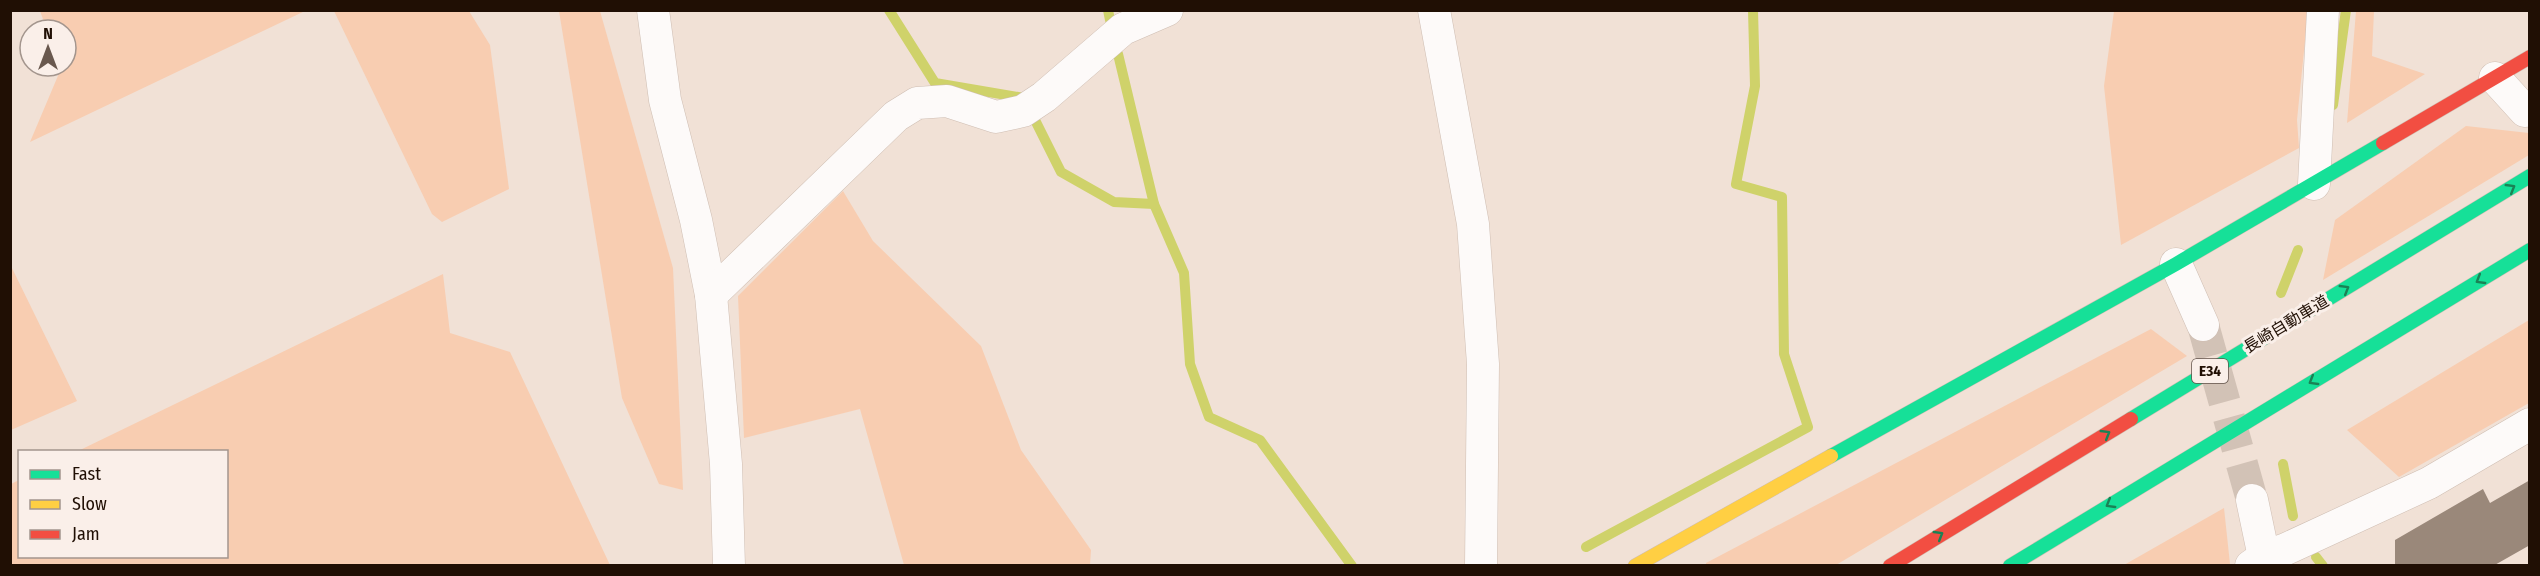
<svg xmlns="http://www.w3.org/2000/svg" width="2540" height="576" font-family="'Fira Sans Condensed','Noto Sans JP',sans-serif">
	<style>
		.green { fill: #f8cdb1 }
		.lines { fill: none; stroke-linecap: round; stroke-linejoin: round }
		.stream { stroke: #cfd26a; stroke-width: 10 }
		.building { fill: #9a887a }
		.street-tunnel { stroke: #d2c2b6; stroke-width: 32; stroke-dasharray: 32 16; stroke-linecap: butt }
		.street-casing { stroke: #cfbeb3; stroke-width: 33 }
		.fast-casing { stroke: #cfbeb3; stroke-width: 15 }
		.slow-casing { stroke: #cfbeb3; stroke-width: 15 }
		.jam-casing { stroke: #cfbeb3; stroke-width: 15 }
		.street { stroke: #fdfaf9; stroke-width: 32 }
		.fast { stroke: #16e098; stroke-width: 14 }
		.slow { stroke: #ffcf43; stroke-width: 14 }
		.jam { stroke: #f24e42; stroke-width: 14 }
		.oneway { stroke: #1a8255 }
		.labels { text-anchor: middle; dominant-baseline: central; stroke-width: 6; stroke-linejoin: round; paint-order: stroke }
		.shield { fill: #faefe9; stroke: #615249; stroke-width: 1.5 }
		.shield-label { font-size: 15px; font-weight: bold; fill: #200f04 }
		.street-label { font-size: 16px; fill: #200f04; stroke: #faefe9 }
	</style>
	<rect width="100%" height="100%" fill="#f1e1d6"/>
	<g class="green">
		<polygon points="40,11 40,10 305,11 30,142 60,71 59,66 66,66 66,30 47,30"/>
		<polygon points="334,11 469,11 490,45 509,189 442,222 432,214"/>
		<polygon points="559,11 600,11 673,268 683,490 659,484 622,398"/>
		<polygon points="2114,11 2308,11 2297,120 2299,148 2121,245 2104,86"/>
		<polygon points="2356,11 2374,11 2372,56 2425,74 2347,123"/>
		<polygon points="2466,126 2529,133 2529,155 2323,280 2335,220"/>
		<polygon points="843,191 873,241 981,346 1021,450 1091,550 1090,565 904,565 860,409 744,438 738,296"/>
		<polygon points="10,264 77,401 11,430 10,430"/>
		<polygon points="443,274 450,333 510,352 610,565 11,565 11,484 19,480 20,556 226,556 226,452 78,451"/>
		<polygon points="2529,320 2529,403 2399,477 2347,430"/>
		<polygon points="2151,329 2187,356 1836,565 1706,565 1706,563"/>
		<polygon points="2224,508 2230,564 2227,565 2124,565"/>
	</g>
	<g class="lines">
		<g class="stream">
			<polyline points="889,10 935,83 1024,98 1061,172 1114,202 1154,204"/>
			<polyline points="1108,10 1110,20"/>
			<polyline points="1118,54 1154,204 1184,273 1190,364 1209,417 1260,440 1352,566"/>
			<polyline points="2333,105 2346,10"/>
			<polyline points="2281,293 2298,250"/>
			<polyline points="2283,464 2293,516"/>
			<polyline points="1586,547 1808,427 1784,354 1782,197 1736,184 1755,86 1753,10"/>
			<polyline points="2316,557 2323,566"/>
		</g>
	</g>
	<polygon class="building" points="2530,480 2530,545 2493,566 2395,566 2395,540 2483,489 2490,503"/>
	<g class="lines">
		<polyline class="street-tunnel" points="2203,325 2252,500"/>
		<defs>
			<g id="street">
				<polyline points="653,10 665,100 696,220 711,295 726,464 729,566"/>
				<polyline points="1434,10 1473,224 1483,364 1481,566"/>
				<polyline points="2495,78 2525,111"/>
				<polyline points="2314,184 2323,10"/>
				<polyline points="2176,264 2203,325"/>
				<polyline points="711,295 896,116 917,103 947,101 996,117 1023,111 1044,97 1123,29 1167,10"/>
				<polyline points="2252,500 2264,557"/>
				<polyline points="2251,566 2264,557 2286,549 2429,483 2530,424"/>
			</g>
			<g id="fast">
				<polyline points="2131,419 2530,176"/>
				<polyline points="1831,456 2176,264 2383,143"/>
				<polyline points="2010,566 2530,250"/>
			</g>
			<polyline id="slow" points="1635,566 1831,456"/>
			<g id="jam">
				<polyline points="2383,143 2530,57"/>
				<polyline points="1890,566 2131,419"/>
			</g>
		</defs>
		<use href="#street" class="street-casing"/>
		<use href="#fast" class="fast-casing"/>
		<use href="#slow" class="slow-casing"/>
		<use href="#jam" class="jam-casing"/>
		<use href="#street" class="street"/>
		<use href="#fast" class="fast"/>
		<use href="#slow" class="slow"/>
		<use href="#jam" class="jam"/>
	</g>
	<defs><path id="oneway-chevron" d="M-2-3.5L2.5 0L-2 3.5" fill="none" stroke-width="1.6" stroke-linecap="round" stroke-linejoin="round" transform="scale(1.5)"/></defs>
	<g class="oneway">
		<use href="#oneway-chevron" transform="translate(2511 188) rotate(-31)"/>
		<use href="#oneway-chevron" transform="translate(2480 280) rotate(149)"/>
		<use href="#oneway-chevron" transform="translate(2345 289) rotate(-31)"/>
		<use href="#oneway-chevron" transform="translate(2313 381) rotate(149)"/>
		<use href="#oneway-chevron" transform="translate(2106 434) rotate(-31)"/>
		<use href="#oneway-chevron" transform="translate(2110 504) rotate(149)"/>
		<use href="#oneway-chevron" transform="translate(1939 535) rotate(-31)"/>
	</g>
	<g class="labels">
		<rect class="shield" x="2192" y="359" width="36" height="24" rx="4.5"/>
		<g class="shield-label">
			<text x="2210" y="371">E34</text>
		</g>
		<g class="street-label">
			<text transform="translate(2286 324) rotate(-31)">長崎自動車道</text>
		</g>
	</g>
	<rect width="2540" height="576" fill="none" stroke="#200f04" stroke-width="24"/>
	<rect x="18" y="450" width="210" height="108" fill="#faefe9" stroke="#a3958d" stroke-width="1.5"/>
	<rect x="30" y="470" width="30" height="9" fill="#16e098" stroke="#a3958d" stroke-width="1.5"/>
	<text x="72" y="480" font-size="18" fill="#200f04">Fast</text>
	<rect x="30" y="500" width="30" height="9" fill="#ffcf43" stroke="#a3958d" stroke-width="1.5"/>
	<text x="72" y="510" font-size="18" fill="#200f04">Slow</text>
	<rect x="30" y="530" width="30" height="9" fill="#f24e42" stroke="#a3958d" stroke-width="1.5"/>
	<text x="72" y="540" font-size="18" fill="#200f04">Jam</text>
	<g transform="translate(48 48)"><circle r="28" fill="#faefe9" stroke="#a3958d" stroke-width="1.5"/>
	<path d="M0-4.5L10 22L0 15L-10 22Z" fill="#69584e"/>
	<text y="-9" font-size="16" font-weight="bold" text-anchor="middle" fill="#200f04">N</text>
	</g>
</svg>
